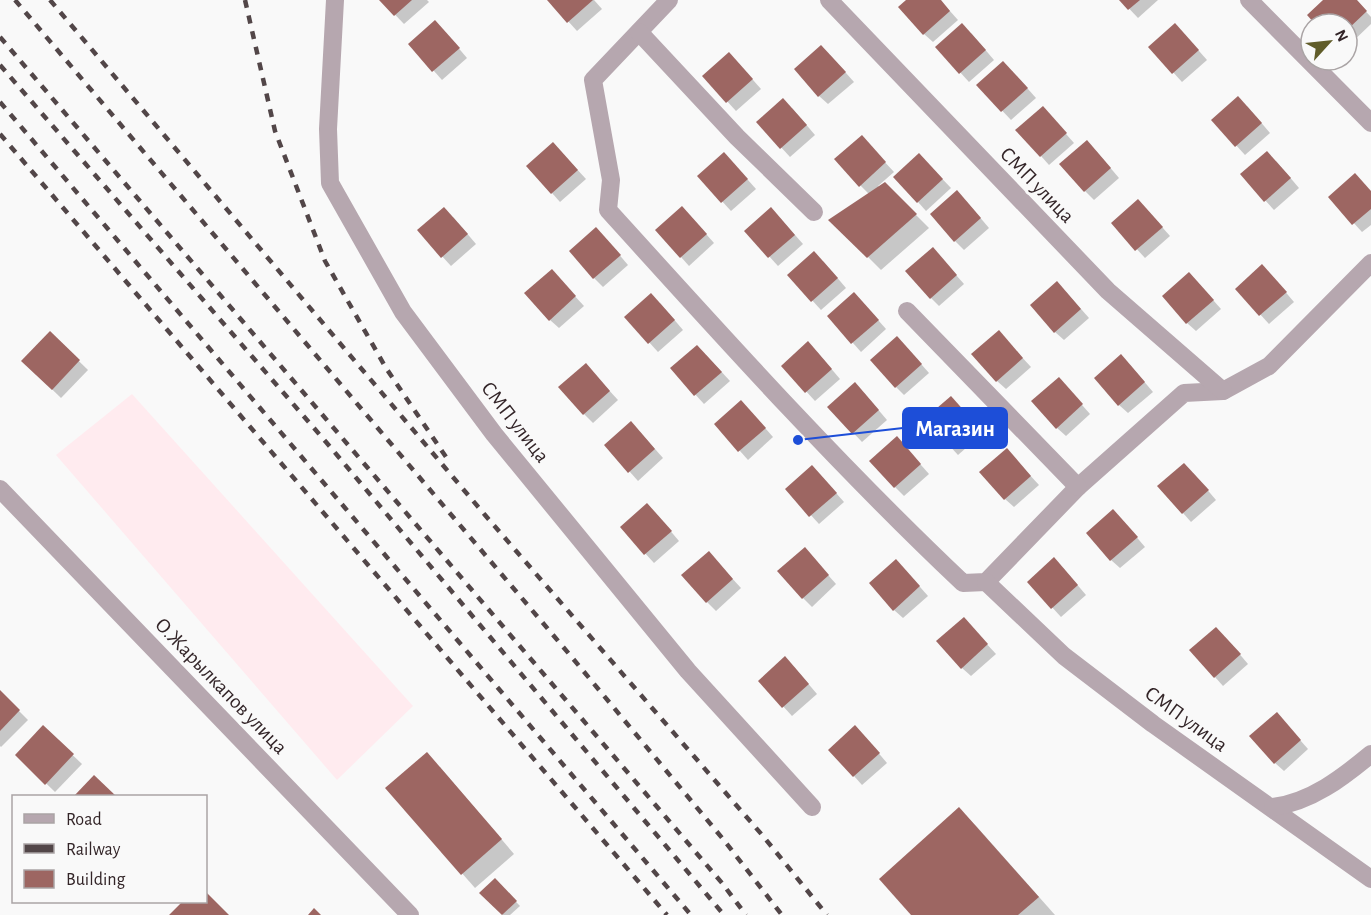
<svg xmlns="http://www.w3.org/2000/svg" width="1371" height="915" font-family="'Alegreya Sans',sans-serif">
	<style>
		.built { fill: #ffebef }
		.shadow { fill: #0003 }
		.building { fill: #9d6662 }
		.lines { fill: none; stroke-linecap: round; stroke-linejoin: round }
		.minor { stroke: #b6a7af; stroke-width: 18 }
		.rail { stroke: #524648; stroke-width: 4.5; stroke-dasharray: 8 8; stroke-linecap: butt }
		.labels { text-anchor: middle; dominant-baseline: central; stroke-width: 6; stroke-linejoin: round; paint-order: stroke }
		.street-label { font-size: 21px; fill: #332528; stroke: #f9f9f9 }
		.leader { fill: none; stroke: #1d4ed8; stroke-width: 2 }
		.callout-dot { fill: #1d4ed8; stroke: #f9f9f9; stroke-width: 2 }
		.callout { fill: #1d4ed8; stroke: #1d4ed8; stroke-width: 2 }
		.callout-label { font-size: 22px; text-anchor: middle; font-weight: bold; fill: #fff }
	</style>
	<rect width="100%" height="100%" fill="#f9f9f9"/>
	<polygon class="built" points="132,394 413,706 337,780 56,455"/>
	<g class="shadow">
		<polygon points="381,0 427,0 429,2 404,24"/>
		<polygon points="549,0 594,0 602,9 577,31"/>
		<polygon points="909,0 940,0 958,20 933,42 924,34"/>
		<polygon points="1121,0 1158,0 1138,18"/>
		<polygon points="1325,0 1355,0 1371,17 1371,24 1347,47 1347,24 1317,24"/>
		<polygon points="444,31 467,58 442,80 410,44"/>
		<polygon points="971,33 994,60 969,82 937,47"/>
		<polygon points="1184,34 1207,60 1182,82 1150,47"/>
		<polygon points="830,55 854,82 828,104 819,96"/>
		<polygon points="738,63 761,89 736,111 704,76"/>
		<polygon points="1012,71 1036,98 1011,120 978,85"/>
		<polygon points="1247,106 1270,133 1245,155 1213,120"/>
		<polygon points="792,108 815,135 790,157 758,122"/>
		<polygon points="1051,117 1074,143 1049,165 1041,156"/>
		<polygon points="870,146 894,172 878,186 879,187 885,184 929,228 881,270 831,220 869,194 860,185"/>
		<polygon points="1096,151 1119,178 1094,200 1085,191"/>
		<polygon points="562,153 586,179 560,202 552,193"/>
		<polygon points="1276,161 1299,188 1274,210 1242,175"/>
		<polygon points="732,162 756,189 731,211 699,176"/>
		<polygon points="928,164 951,188 926,211 918,202"/>
		<polygon points="1371,192 1371,225 1362,232 1330,197"/>
		<polygon points="966,201 989,228 964,250 955,241"/>
		<polygon points="1147,210 1170,236 1145,258 1113,223"/>
		<polygon points="453,217 476,244 451,266 419,231"/>
		<polygon points="691,217 714,243 689,266 681,257"/>
		<polygon points="780,218 803,244 778,266 746,231"/>
		<polygon points="605,238 628,265 603,287 594,278"/>
		<polygon points="941,258 964,284 939,306 931,298"/>
		<polygon points="823,261 846,288 821,310 789,275"/>
		<polygon points="1271,275 1294,302 1269,324 1237,289"/>
		<polygon points="560,280 584,306 559,328 550,320"/>
		<polygon points="1198,283 1221,309 1196,331 1187,323"/>
		<polygon points="1066,292 1089,318 1064,340 1055,332"/>
		<polygon points="660,303 683,330 658,352 626,317"/>
		<polygon points="863,303 886,329 861,352 829,316"/>
		<polygon points="50,333 88,370 61,398 23,361"/>
		<polygon points="1007,341 1031,367 1006,389 997,381"/>
		<polygon points="906,347 929,373 904,395 896,387"/>
		<polygon points="817,352 840,379 815,401 783,366"/>
		<polygon points="706,355 730,381 704,404 672,369"/>
		<polygon points="1130,365 1153,392 1128,413 1119,405"/>
		<polygon points="594,374 618,400 593,423 584,414"/>
		<polygon points="1067,388 1090,414 1066,436 1057,428"/>
		<polygon points="864,393 887,420 862,442 829,407"/>
		<polygon points="959,406 983,433 958,455 926,420"/>
		<polygon points="750,411 773,437 748,460 716,424"/>
		<polygon points="640,432 663,458 638,481 606,445"/>
		<polygon points="905,447 929,474 904,496 895,487"/>
		<polygon points="1015,459 1039,485 1014,507 1005,499"/>
		<polygon points="1193,473 1216,500 1191,522 1183,513"/>
		<polygon points="821,476 844,502 819,524 787,489"/>
		<polygon points="656,514 679,541 654,563 622,528"/>
		<polygon points="1122,520 1145,547 1120,568 1111,560"/>
		<polygon points="813,558 836,584 812,607 803,598"/>
		<polygon points="717,562 741,588 716,611 707,602"/>
		<polygon points="1063,568 1086,595 1061,617 1029,582"/>
		<polygon points="905,570 928,596 903,618 894,610"/>
		<polygon points="972,628 996,654 971,676 962,668"/>
		<polygon points="1225,637 1248,664 1223,686 1215,677"/>
		<polygon points="794,667 817,694 792,716 760,681"/>
		<polygon points="0,692 28,720 1,747 0,746"/>
		<polygon points="1285,723 1308,749 1284,771 1275,763"/>
		<polygon points="43,727 82,764 55,792 17,755"/>
		<polygon points="864,736 887,763 862,785 854,776"/>
		<polygon points="440,767 514,854 475,888 387,788"/>
		<polygon points="94,777 114,796 76,796"/>
		<polygon points="959,809 977,827 1055,915 913,915"/>
		<polygon points="495,880 520,906 510,915 503,915 481,893"/>
	</g>
	<g class="building">
		<polygon points="379,0 412,0 394,16"/>
		<polygon points="547,0 593,0 567,23"/>
		<polygon points="906,0 941,0 950,11 923,35 898,7"/>
		<polygon points="1119,0 1140,0 1128,10"/>
		<polygon points="1323,0 1357,0 1367,11 1347,30 1347,24 1315,24 1307,15"/>
		<polygon points="435,20 460,48 432,72 408,44"/>
		<polygon points="962,23 986,50 959,74 935,47"/>
		<polygon points="1175,23 1199,50 1172,74 1148,47"/>
		<polygon points="821,45 846,72 818,97 794,69"/>
		<polygon points="729,52 753,79 726,103 702,76"/>
		<polygon points="1003,61 1028,88 1001,112 976,85"/>
		<polygon points="1238,96 1262,123 1235,147 1211,120"/>
		<polygon points="783,98 807,125 780,149 756,122"/>
		<polygon points="1043,106 1067,133 1040,157 1015,130"/>
		<polygon points="862,135 886,162 859,187 834,159"/>
		<polygon points="1087,140 1111,168 1084,192 1059,164"/>
		<polygon points="553,142 578,170 551,194 526,166"/>
		<polygon points="1267,151 1291,178 1264,202 1240,174"/>
		<polygon points="724,152 748,179 721,203 697,176"/>
		<polygon points="919,153 943,179 917,203 893,177"/>
		<polygon points="1355,173 1371,191 1371,209 1352,225 1328,197"/>
		<polygon points="885,182 917,214 867,258 828,220"/>
		<polygon points="957,190 981,218 954,242 930,214"/>
		<polygon points="1138,199 1163,227 1135,251 1111,223"/>
		<polygon points="682,206 707,234 680,258 655,230"/>
		<polygon points="444,207 468,234 441,258 417,230"/>
		<polygon points="771,207 795,235 768,258 744,231"/>
		<polygon points="596,227 621,255 593,279 569,251"/>
		<polygon points="933,247 957,275 930,299 905,271"/>
		<polygon points="814,251 838,278 811,302 787,275"/>
		<polygon points="1262,264 1287,292 1259,316 1235,289"/>
		<polygon points="552,269 576,296 549,321 524,293"/>
		<polygon points="1189,272 1214,300 1186,324 1162,296"/>
		<polygon points="1057,281 1081,309 1054,333 1030,305"/>
		<polygon points="854,292 879,320 851,344 827,316"/>
		<polygon points="651,293 675,320 648,344 624,317"/>
		<polygon points="999,330 1023,358 996,382 971,354"/>
		<polygon points="50,331 80,360 52,390 21,361"/>
		<polygon points="897,336 922,364 895,388 870,360"/>
		<polygon points="808,341 832,369 805,393 781,366"/>
		<polygon points="697,345 722,372 694,396 670,368"/>
		<polygon points="1121,354 1145,382 1118,406 1094,378"/>
		<polygon points="586,363 610,391 583,415 558,387"/>
		<polygon points="1059,377 1083,404 1056,429 1031,401"/>
		<polygon points="855,382 879,410 852,434 827,407"/>
		<polygon points="951,396 975,423 948,447 923,420"/>
		<polygon points="741,400 766,428 738,452 714,424"/>
		<polygon points="631,421 655,449 628,473 604,445"/>
		<polygon points="897,436 921,464 894,488 869,461"/>
		<polygon points="1007,448 1031,476 1004,500 979,472"/>
		<polygon points="1184,463 1209,490 1182,514 1157,486"/>
		<polygon points="812,465 837,493 809,517 785,489"/>
		<polygon points="647,503 672,531 644,555 620,527"/>
		<polygon points="1113,509 1138,537 1110,561 1086,533"/>
		<polygon points="805,547 829,575 802,599 777,571"/>
		<polygon points="709,551 733,579 706,603 681,575"/>
		<polygon points="1054,557 1078,585 1051,609 1027,582"/>
		<polygon points="896,559 920,586 893,611 869,583"/>
		<polygon points="964,617 988,644 961,669 936,641"/>
		<polygon points="1216,627 1241,654 1214,678 1189,650"/>
		<polygon points="785,656 809,684 782,708 758,681"/>
		<polygon points="0,690 20,710 0,731"/>
		<polygon points="1277,712 1301,740 1274,764 1249,736"/>
		<polygon points="43,725 74,754 45,785 15,755"/>
		<polygon points="855,725 880,753 853,777 828,750"/>
		<polygon points="427,752 502,839 461,875 385,788"/>
		<polygon points="94,775 116,796 74,796"/>
		<polygon points="959,807 1039,897 1018,915 911,915 879,879"/>
		<polygon points="495,878 517,901 502,915 479,893"/>
		<polygon points="206,892 229,915 169,915 182,902 206,902"/>
		<polygon points="314,908 321,915 308,915"/>
	</g>
	<g class="lines">
		<g class="minor">
			<polyline points="335,0 328,129 330,183 403,312 494,434 688,671 812,807"/>
			<path d="M669,0L593,80L611,180L608,210C723,337 838,465 963,583L986,582L1078,487L1184,393L1223,391L1269,366L1371,263"/>
			<polyline points="829,0 1108,291 1223,391"/>
			<polyline points="1249,0 1371,123"/>
			<polyline points="639,32 737,137 814,212"/>
			<polyline points="907,311 1078,487"/>
			<polyline points="0,489 410,915"/>
			<polyline points="986,582 1064,656 1153,724 1371,879"/>
			<path d="M1273,807C1311,802 1342,778 1371,754"/>
		</g>
		<g class="rail">
			<polyline points="15,0 570,655 723,839 782,915"/>
			<polyline points="50,0 485,515 763,836 827,915"/>
			<polyline points="245,0 275,131 325,261 386,368 448,460"/>
			<polyline points="0,37 722,883 746,915"/>
			<polyline points="0,65 326,442 724,915"/>
			<polyline points="0,102 691,915"/>
			<polyline points="0,134 667,915"/>
		</g>
	</g>
	<g class="labels">
		<g class="street-label">
			<text transform="translate(1037 185) rotate(46)">СМП улица</text>
			<text transform="translate(515 422) rotate(52)">СМП улица</text>
			<text transform="translate(221 686) rotate(46)">О.Жарылкапов улица</text>
			<text transform="translate(1186 719) rotate(36)">СМП улица</text>
		</g>
	</g>
	<path class="leader" d="M798 440L903 428"/>
	<circle class="callout-dot" cx="798" cy="440" r="6"/>
	<rect class="callout" x="903" y="408" width="104" height="40" rx="6"/>
	<g class="callout-label">
		<text x="955" y="436">Магазин</text>
	</g>
	<rect x="12" y="795" width="195" height="108" fill="#f9f9f9" stroke="#aaa4a5" stroke-width="1.5"/>
	<rect x="24" y="814" width="30" height="9" fill="#b6a7af" stroke="#aaa4a5" stroke-width="1.5"/>
	<text x="66" y="825" font-size="18" fill="#332528">Road</text>
	<rect x="24" y="844" width="30" height="9" fill="#524648" stroke="#aaa4a5" stroke-width="1.5"/>
	<text x="66" y="855" font-size="18" fill="#332528">Railway</text>
	<rect x="24" y="870" width="30" height="18" fill="#9d6662" stroke="#aaa4a5" stroke-width="1.5"/>
	<text x="66" y="885" font-size="18" fill="#332528">Building</text>
	<g transform="translate(1329 42) rotate(63)"><circle r="28" fill="#f9f9f9" stroke="#aaa4a5" stroke-width="1.5"/>
	<path d="M0-4.5L10 22L0 15L-10 22Z" fill="#605c29"/>
	<text y="-9" font-size="16" font-weight="bold" text-anchor="middle" fill="#332528">N</text>
	</g>
</svg>
